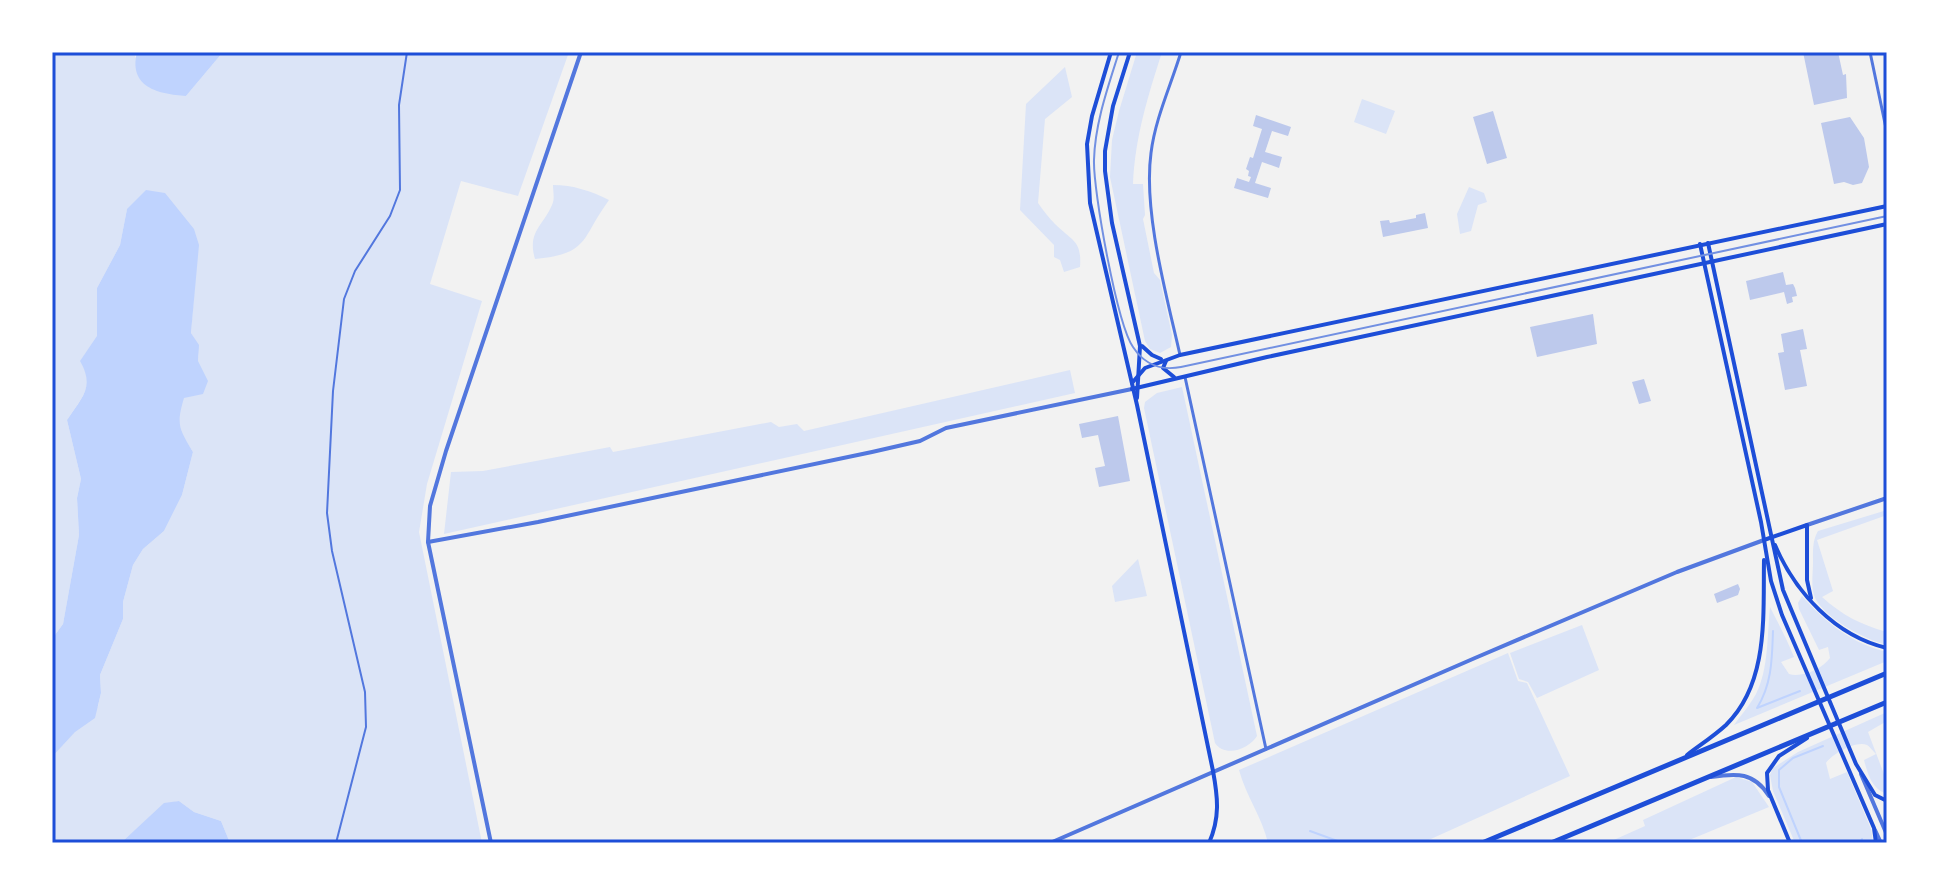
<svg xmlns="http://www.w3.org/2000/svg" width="1939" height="895" font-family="Manrope,sans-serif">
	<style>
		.green { fill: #dbe4f7 }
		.water { fill: #bfd3fe }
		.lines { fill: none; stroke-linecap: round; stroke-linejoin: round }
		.stream { stroke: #bfd3fe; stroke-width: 2 }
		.building { fill: #bdc9ec }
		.pedestrian { stroke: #5277de; stroke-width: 2 }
		.minor { stroke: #5277de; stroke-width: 3 }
		.tertiary { stroke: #5277de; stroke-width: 4 }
		.secondary { stroke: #1d4ed8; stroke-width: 4 }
		.trunk { stroke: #1d4ed8; stroke-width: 5 }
		.tram { stroke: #7290e2; stroke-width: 2 }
		.neatline { fill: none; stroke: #1d4ed8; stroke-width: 3 }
	</style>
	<rect width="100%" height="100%" fill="#f2f2f2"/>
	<g class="green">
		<path d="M52,52H137L135,57L186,96L223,52H569L518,196L461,181L430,284L482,301L427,484L419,532L482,843H230L221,821L194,812L179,801L164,804L123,841L52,843V757L98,706L101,693L100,675L123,619V602L133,565L143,549L164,531L182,495L193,452C189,445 182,437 180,430C168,398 216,370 191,333L198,245L127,209L120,245L97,288L98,336L81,360C95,387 82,397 67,420L81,479L77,498L79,535L63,624L52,639Z"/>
		<path d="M1137,52H1162C1148,96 1135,137 1133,184H1143L1145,215L1143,219L1154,273L1160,280L1172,335L1171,347L1160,353L1150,349L1145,341L1110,177L1112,140L1119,111Z"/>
		<path d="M1065,67L1072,97L1045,119L1038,203C1043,210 1049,218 1055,224C1072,241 1082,240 1080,267L1064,272L1060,260L1054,257V245L1020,210L1026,104Z"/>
		<polygon points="1362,99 1395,111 1386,134 1354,122"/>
		<path d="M553,185C573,185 591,191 609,200C581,238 590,254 535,259C527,232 543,226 552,205C555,199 553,192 553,185Z"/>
		<polygon points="1469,187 1484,193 1487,202 1478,205 1471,231 1460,234 1457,214"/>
		<polygon points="1070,370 1075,393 444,534 451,472 483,471 610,447 613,452 771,422 779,427 797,424 804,431"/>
		<path d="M1182,387L1257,736C1249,749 1225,758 1215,743L1144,408L1145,402L1157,393Z"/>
		<path d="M1887,510V515L1817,540L1833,591L1822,597C1842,615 1861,625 1887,632V645C1866,640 1821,617 1814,595C1811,586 1813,572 1813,563C1813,552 1812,541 1818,531Z"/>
		<polygon points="1138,559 1147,596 1115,602 1112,586"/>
		<path d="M1802,596C1825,622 1852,644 1887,652V661L1734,725C1741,715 1750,705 1756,694C1769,668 1767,635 1770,607C1778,623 1787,639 1794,657L1781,662L1789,674C1802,678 1822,669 1830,658L1828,647L1819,650L1799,609L1798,603Z"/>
		<polygon points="1582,625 1599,670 1537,698 1528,682 1519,679 1510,653"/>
		<path d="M1508,653L1518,681L1527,683L1570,776L1422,843H1305L1303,840L1295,843H1268C1262,817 1246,796 1239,770Z"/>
		<path d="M1887,712V721L1868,732L1887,782V794C1872,789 1868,775 1864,760L1876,754C1874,752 1869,746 1867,745C1856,740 1832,754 1826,763L1830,779L1847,772L1871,829L1873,843H1795L1773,791L1770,775L1773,768L1798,752Z"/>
		<polygon points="1736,777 1752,782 1769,807 1682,843 1607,843 1645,826 1643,820"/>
	</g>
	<g class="water">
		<path d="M137,52H223L186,96C159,94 128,88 137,52Z"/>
		<path d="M146,190L165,193L194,229L199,245L191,333L199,345L198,361L208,381L203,394L184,398C176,425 179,429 193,452L182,495L164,531L143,549L133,565L123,602V619L100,675L101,693L95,718L75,732L52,757V639L63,624L79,535L77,498L81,479L67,420C82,397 95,387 80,361L97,336V288L120,245L127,209Z"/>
		<polygon points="179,801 194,812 221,821 230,843 107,843 109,840 123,841 164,803"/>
	</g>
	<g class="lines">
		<g class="stream">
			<path d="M1773,631C1772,659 1772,684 1757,708L1800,691"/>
			<polyline points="1310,831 1343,843"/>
			<polyline points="1802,843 1779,787 1779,770 1793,758 1823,746"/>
			<polyline points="1860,843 1862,839"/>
		</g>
	</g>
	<g class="building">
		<polygon points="1803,52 1838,52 1843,75 1846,74 1847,98 1814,105"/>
		<polygon points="1493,111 1507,158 1487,164 1473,117"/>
		<polygon points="1256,115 1291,127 1288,136 1272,131 1265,152 1282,157 1279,168 1262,162 1255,183 1271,188 1268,198 1234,188 1237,178 1249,182 1251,177 1248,176 1249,171 1246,169 1250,157 1253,158 1262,129 1253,126"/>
		<polygon points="1850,117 1864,138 1869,167 1862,183 1853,185 1844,182 1834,184 1821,123"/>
		<polygon points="1425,213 1428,228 1383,237 1380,221 1389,220 1390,223 1416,218 1416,215"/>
		<polygon points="1783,272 1786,285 1793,284 1795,288 1797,296 1792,297 1793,302 1787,304 1784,292 1750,300 1746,281"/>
		<polygon points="1593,314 1597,344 1537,357 1530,327"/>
		<polygon points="1803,329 1807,349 1800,350 1807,386 1785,390 1778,353 1784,352 1781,334"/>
		<polygon points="1644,379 1651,401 1639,404 1632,382"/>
		<polygon points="1118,416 1130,481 1099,487 1095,468 1105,466 1098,435 1082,438 1079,424"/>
		<polygon points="1738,584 1740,589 1738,595 1717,603 1714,594"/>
	</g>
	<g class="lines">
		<polyline class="pedestrian" points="336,843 366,727 365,692 332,551 327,513 333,391 344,299 355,271 390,216 400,190 399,105 407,52"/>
		<g class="minor">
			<polyline points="1870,52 1887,133"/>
			<path d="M1180,355C1167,297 1143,212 1151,153C1155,119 1171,85 1181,52"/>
			<polyline points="1185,377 1266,749"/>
		</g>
		<g class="tertiary">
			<polyline points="1807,525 1887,498"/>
			<polyline points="428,542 538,522 872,452 920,441 946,428 1132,389"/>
			<polyline points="1861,774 1887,835"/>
			<path d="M1711,777C1737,773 1754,772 1769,796"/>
			<polyline points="1875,830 1881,843"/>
			<polyline points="491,843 428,542 430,506 446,451 581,52"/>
			<polyline points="1050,843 1475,658 1677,572 1764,540"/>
		</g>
		<g class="secondary">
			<path d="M1111,52L1092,116L1087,144L1090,203L1137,405L1213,771C1218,798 1220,818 1209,843"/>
			<polyline points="1130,52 1113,106 1105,151 1105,171 1112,223 1140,346 1137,398"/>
			<polyline points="1708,243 1783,590 1856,764 1875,795 1887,801"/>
			<polyline points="1700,244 1761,522 1771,581 1782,615 1874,828 1876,843"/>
			<polyline points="1142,346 1152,355 1161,359"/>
			<polyline points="1166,361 1163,368 1174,377"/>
			<polyline points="1132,383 1145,368 1180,355 1887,206"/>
			<polyline points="1132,389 1267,357 1887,224"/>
			<polyline points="1764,540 1807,525 1807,580 1811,598"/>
			<path d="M1775,545C1795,592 1835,636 1887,648"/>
			<path d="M1687,755C1700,745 1714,736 1726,725C1769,683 1763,615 1764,560"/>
			<polyline points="1790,843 1768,790 1767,773 1779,756 1807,738"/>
		</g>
		<g class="trunk">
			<polyline points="1482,843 1887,673"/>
			<polyline points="1551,843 1887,702"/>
		</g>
		<path class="tram" d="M1119,52C1108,87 1095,123 1094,160C1093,190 1117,324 1133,347C1144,364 1161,371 1181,367L1887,216"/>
	</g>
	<rect width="1939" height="895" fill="none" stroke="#ffffff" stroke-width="108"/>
	<rect x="54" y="54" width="1831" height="787" class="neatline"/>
</svg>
